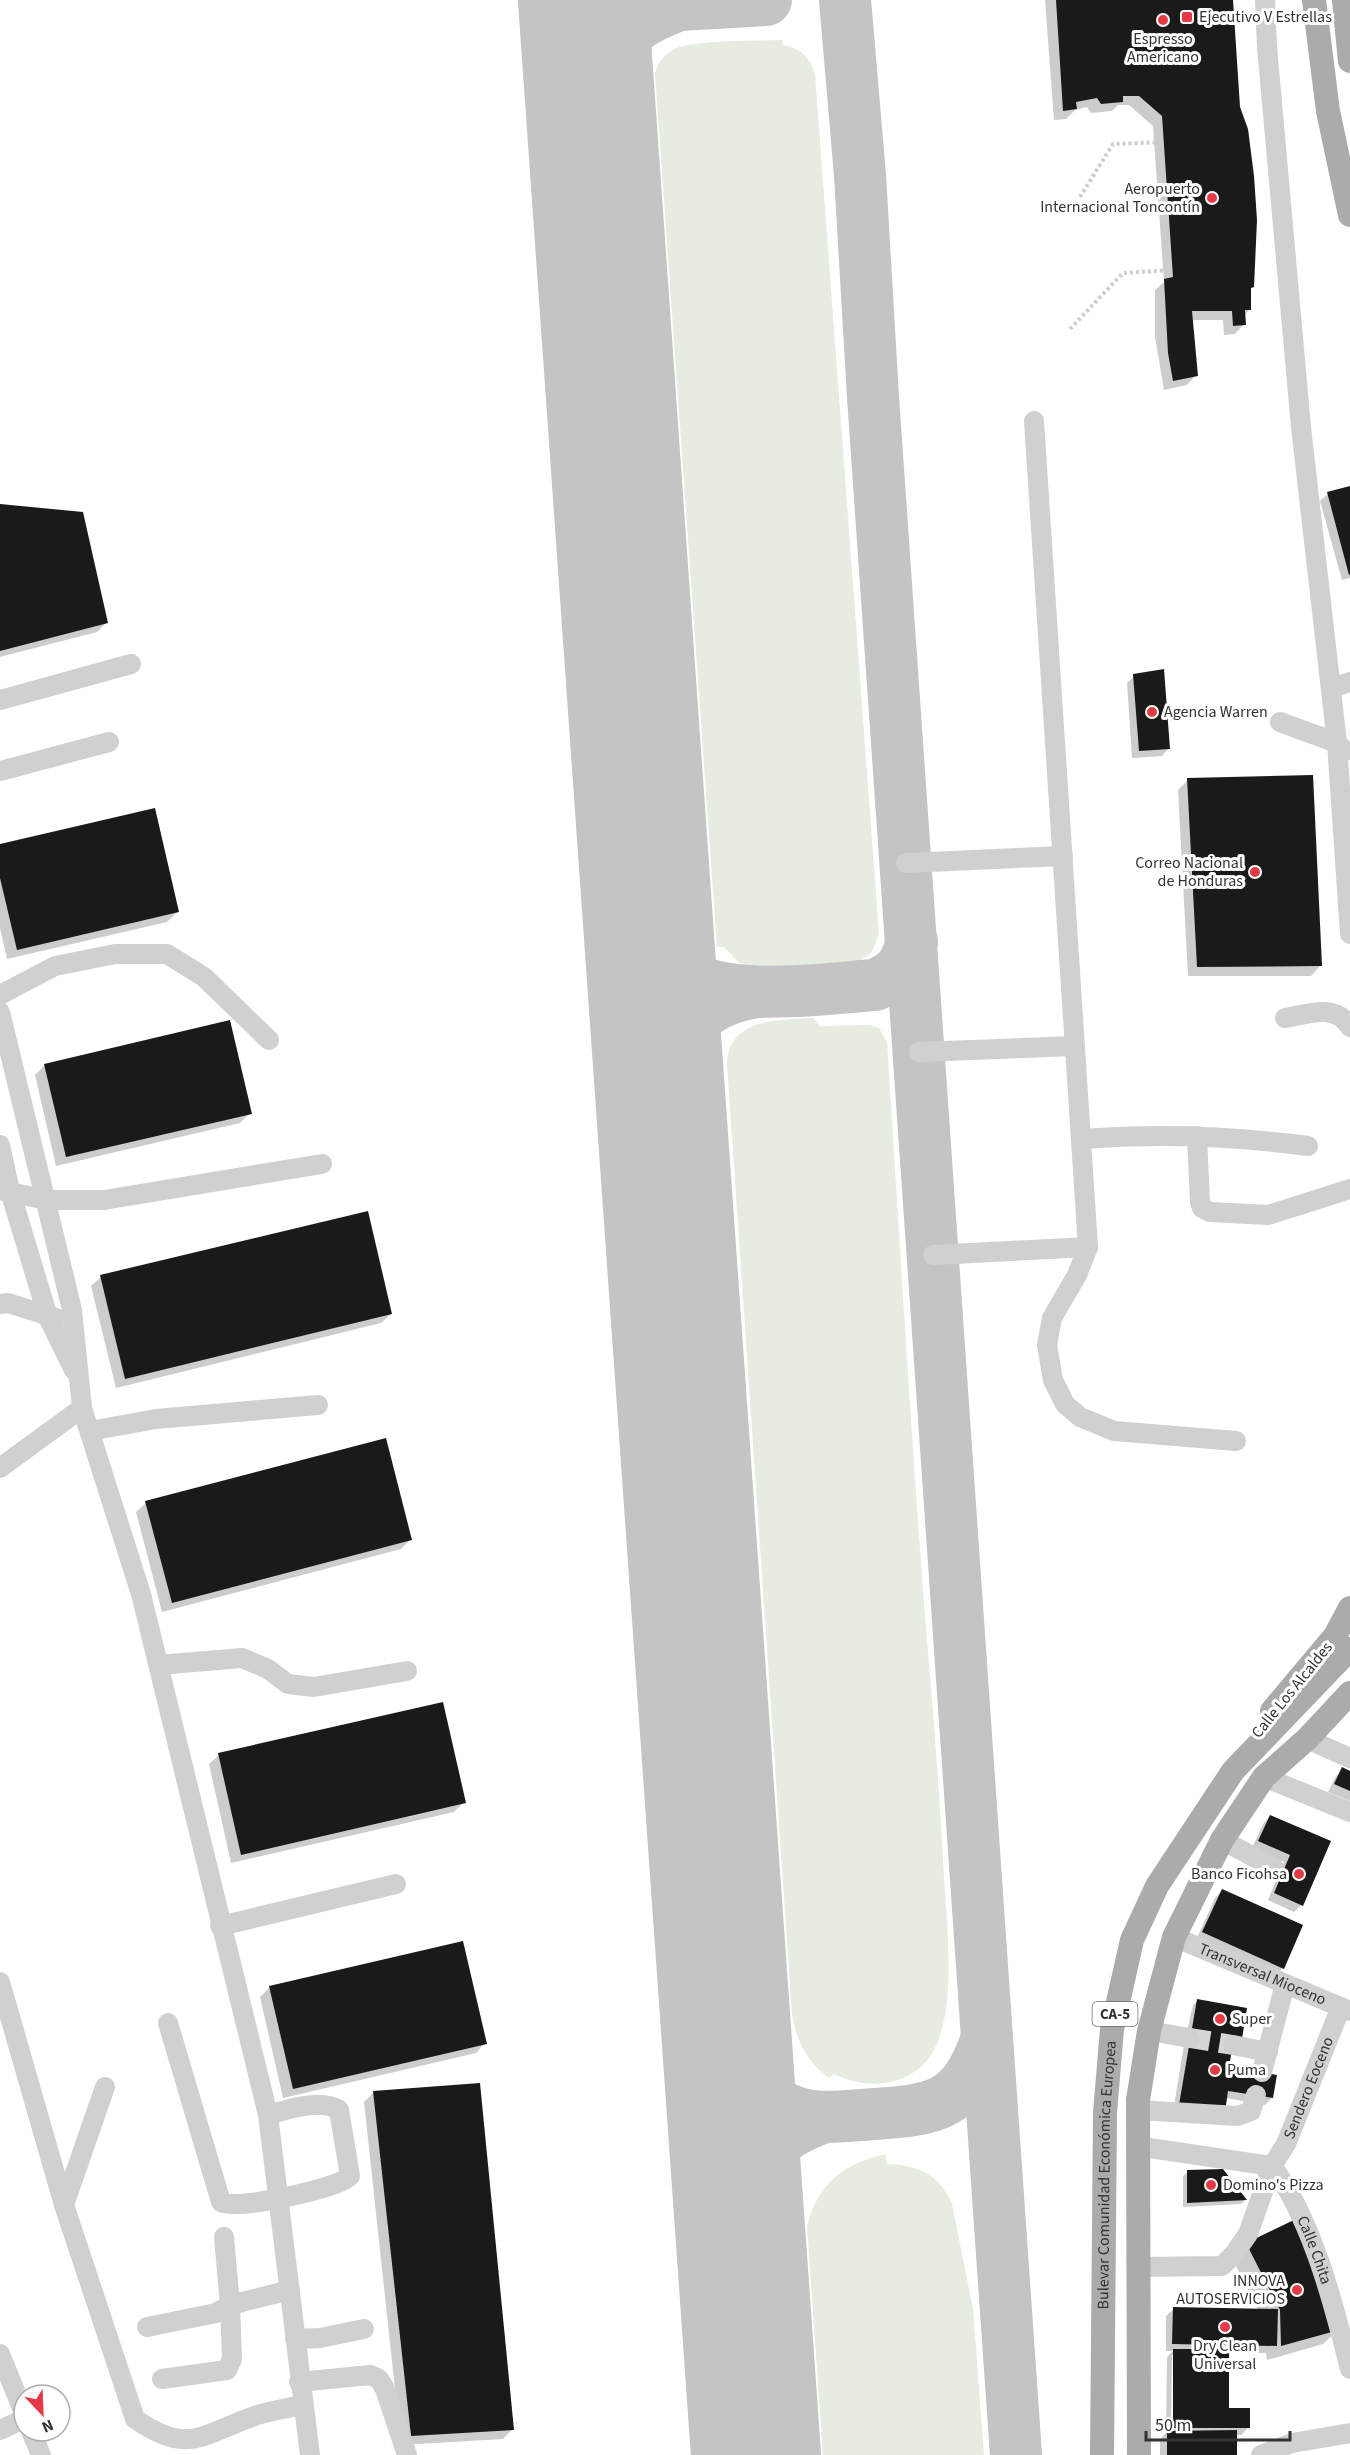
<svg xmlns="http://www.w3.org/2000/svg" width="1350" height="2455" font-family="'Source Sans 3',sans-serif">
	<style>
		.green { fill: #e6ecdf }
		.shadow { fill: #0003; fill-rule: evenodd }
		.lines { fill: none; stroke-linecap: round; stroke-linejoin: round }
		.taxiway { stroke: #c4c4c4; stroke-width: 52 }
		.runway { stroke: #c4c4c4; stroke-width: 130 }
		.building { fill: #1a1a1a }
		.minor-tunnel { stroke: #d6d6d6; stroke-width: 20; stroke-dasharray: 20 10; stroke-linecap: butt }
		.path { stroke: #cdcdcd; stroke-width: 4; stroke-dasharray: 3 3; stroke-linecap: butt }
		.minor { stroke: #d0d0d0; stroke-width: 20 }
		.major { stroke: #ababab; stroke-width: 24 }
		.poi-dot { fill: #e63946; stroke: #fff; stroke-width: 2 }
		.labels { text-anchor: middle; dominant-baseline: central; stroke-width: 6; stroke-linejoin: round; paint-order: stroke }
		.shield { fill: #fff; stroke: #707070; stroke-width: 1.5 }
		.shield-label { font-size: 15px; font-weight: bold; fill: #333 }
		.poi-label { font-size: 16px; fill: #333; stroke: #fff; text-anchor: start }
		.street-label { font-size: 16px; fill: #333; stroke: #fff }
	</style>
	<rect width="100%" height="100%" fill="#fff"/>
	<g class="green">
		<path d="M782,40L783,45C800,48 810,57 815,74L879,934L872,952L858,962L846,966L758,969L738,962L724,947H717L655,74C657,62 666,52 679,47C700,40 757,41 782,40Z"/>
		<path d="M813,1018L820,1026L869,1025L879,1028L887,1042C900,1242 911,1442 927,1641C934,1720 940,1799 944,1878C947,1923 955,1999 938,2041C922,2085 871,2093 834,2074L829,2078C806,2061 797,2042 792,2014L727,1064C728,1018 779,1020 813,1018Z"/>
		<path d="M885,2154L887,2164C918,2165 940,2175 952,2204L973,2309L984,2455H823L807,2226C818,2184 843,2164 885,2154Z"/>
	</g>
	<g class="shadow">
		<polygon points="1045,0 1232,0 1253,287 1249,290 1250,309 1244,316 1244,324 1235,334 1224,335 1223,320 1192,320 1196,375 1187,385 1164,390 1155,337 1155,290 1164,282 1153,126 1129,105 1118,105 1112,111 1091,113 1087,107 1075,110 1066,119 1054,120"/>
		<polygon points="1350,488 1350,578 1342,580 1320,501 1328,494"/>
		<polygon points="0,505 107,622 97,632 0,657"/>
		<polygon points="1134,676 1169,748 1162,756 1132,758 1127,683"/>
		<polygon points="1188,780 1320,966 1311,976 1188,976 1178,790"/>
		<polygon points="0,845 177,912 167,922 7,959 0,928"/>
		<polygon points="45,1065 250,1113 240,1123 56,1166 35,1075"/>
		<polygon points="101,1277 391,1314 381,1323 116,1388 91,1286"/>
		<polygon points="146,1503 411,1539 401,1549 162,1612 136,1512"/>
		<polygon points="219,1755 464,1802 454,1812 231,1863 209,1764"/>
		<polygon points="1343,1769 1350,1772 1350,1801 1328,1792 1336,1776"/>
		<polygon points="1270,1816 1329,1841 1301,1905 1294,1912 1268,1900 1284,1862 1252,1848 1263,1824"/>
		<polygon points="1222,1890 1283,1968 1275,1975 1196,1940 1215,1898"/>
		<polygon points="270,1987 485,2043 476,2053 283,2098 260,1997"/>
		<polygon points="1198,2001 1232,2042 1228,2068 1272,2098 1265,2105 1226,2098 1173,2112 1185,2039 1193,2005"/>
		<polygon points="374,2092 513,2429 503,2439 401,2445 364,2102"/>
		<polygon points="1188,2172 1245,2200 1241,2204 1183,2207 1183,2176"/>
		<path d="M1247,2244L1338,2330L1323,2344L1267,2360L1266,2353L1228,2352V2409L1248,2428L1241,2435H1235V2455H1160V2439L1166,2433L1167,2357L1173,2351H1166V2316L1174,2309L1258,2310L1232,2258ZM1172,2355H1175L1174,2436H1171Z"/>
	</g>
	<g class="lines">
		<g class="taxiway">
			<polyline points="649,0 679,5 766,0"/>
			<polyline points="845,0 860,175 873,397 1016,2455"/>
			<path d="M592,130C594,111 594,86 601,69C615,34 646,17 679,5"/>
			<path d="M647,916C657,937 665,955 681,970C720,1005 826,988 875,985C900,974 904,967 912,942"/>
			<path d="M659,1089C678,1034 696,1001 757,992"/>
			<path d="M727,2049C742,2070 761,2096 785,2108C809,2120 835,2117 861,2115C929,2110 961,2112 986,2041"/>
			<path d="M739,2214C755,2161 768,2137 822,2118"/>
		</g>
		<polyline class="runway" points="583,0 756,2455"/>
	</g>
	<g class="building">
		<polygon points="1056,0 1233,0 1240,107 1248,129 1254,176 1257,220 1254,287 1251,288 1251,310 1245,310 1246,325 1233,326 1232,311 1192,311 1198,376 1173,381 1168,353 1164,279 1173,277 1162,116 1139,96 1123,96 1123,102 1101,104 1097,98 1076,102 1077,109 1063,111"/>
		<polygon points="1350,486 1350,574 1349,575 1327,492"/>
		<polygon points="0,504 83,512 108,623 0,651"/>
		<polygon points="1164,669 1170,749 1139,751 1133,674"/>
		<polygon points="1313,775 1322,966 1197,967 1187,778"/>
		<polygon points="155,808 179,912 17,950 0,878 0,844"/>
		<polygon points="230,1020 252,1114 66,1157 44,1064"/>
		<polygon points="368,1211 392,1314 125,1379 100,1275"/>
		<polygon points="386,1438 412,1540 172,1603 145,1501"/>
		<polygon points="443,1702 466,1803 241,1855 218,1753"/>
		<polygon points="1342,1767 1350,1771 1350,1791 1334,1784"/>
		<polygon points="1270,1815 1331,1841 1303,1906 1274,1893 1290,1855 1258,1841"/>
		<polygon points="1222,1889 1303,1925 1284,1969 1202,1932"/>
		<polygon points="463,1941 487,2044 293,2089 269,1986"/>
		<polygon points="1197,1999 1247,2008 1242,2039 1234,2038 1229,2067 1277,2075 1273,2098 1228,2091 1225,2112 1179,2105"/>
		<polygon points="480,2083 514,2430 411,2436 373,2091"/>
		<polygon points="1223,2169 1247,2200 1187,2203 1187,2170"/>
		<polygon points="1298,2218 1339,2330 1281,2346 1280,2310 1246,2243"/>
		<polygon points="1173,2307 1278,2309 1277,2346 1172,2344"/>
		<polygon points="1173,2349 1229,2349 1229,2408 1250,2408 1250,2428 1173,2428"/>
		<polygon points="1237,2430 1237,2455 1167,2455 1167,2431"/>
	</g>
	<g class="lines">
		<polyline class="minor-tunnel" points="1190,2038 1233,2045"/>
		<g class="path">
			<polyline points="1080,197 1113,144 1164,142"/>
			<polyline points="1070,329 1123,273 1172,270"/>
		</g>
		<g class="minor">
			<polyline points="1265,0 1267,47 1301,427 1337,743 1350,934"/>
			<polyline points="1034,421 1088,1247 1077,1275 1052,1318 1047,1345 1053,1380 1065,1404 1080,1417 1114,1431 1236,1441"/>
			<polyline points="1331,688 1350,682"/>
			<polyline points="0,700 131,664"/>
			<polyline points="1280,722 1337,743 1345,751"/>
			<polyline points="0,771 109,742"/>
			<polyline points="906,863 1063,856"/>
			<polyline points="0,995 55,966 115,954 167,954 204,977 269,1040"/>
			<polyline points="0,1012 72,1310 82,1408 141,1594 268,2115 310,2455"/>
			<path d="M1285,1018C1309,1014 1336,1003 1350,1027"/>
			<polyline points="919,1052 1075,1046"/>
			<polyline points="1197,1136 1200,1202 1202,1208 1210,1212 1268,1215 1350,1189"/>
			<path d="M1081,1139C1157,1133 1232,1136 1308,1146"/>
			<polyline points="0,1145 10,1191 48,1317 74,1370"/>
			<polyline points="0,1190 47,1200 104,1200 322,1164"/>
			<polyline points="933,1255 1088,1247"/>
			<polyline points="0,1304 8,1303 56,1318"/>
			<polyline points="90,1431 156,1419 318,1405"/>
			<polyline points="0,1468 82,1408"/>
			<polyline points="159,1665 242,1658 268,1669 288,1684 314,1687 407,1671"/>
			<polyline points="1307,1739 1350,1758"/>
			<polyline points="1264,1777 1350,1812"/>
			<polyline points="1222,1840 1274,1868"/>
			<polyline points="220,1926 396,1884"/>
			<path id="s1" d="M1174,1937L1350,2011"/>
			<path d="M0,1982L64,2205L135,2419C188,2455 199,2436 252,2417C267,2411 285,2409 302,2405"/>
			<path d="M168,2023L221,2202C234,2211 341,2188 350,2176L339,2110C320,2098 287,2110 268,2115"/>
			<polyline points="1149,2031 1190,2038"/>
			<polyline points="1233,2045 1268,2052"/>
			<polyline points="1262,2072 1285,1984"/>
			<polyline points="1138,2110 1238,2116 1251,2111 1256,2095"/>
			<path id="s2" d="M1136,2146L1272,2166C1312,2219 1334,2305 1350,2369"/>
			<polyline points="64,2205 105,2087"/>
			<path id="s3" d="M1137,2267L1222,2266L1234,2254L1248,2234L1272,2166L1286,2144L1341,2007"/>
			<polyline points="147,2327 216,2313 230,2305 224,2237"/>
			<polyline points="295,2339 320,2338 364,2329"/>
			<polyline points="0,2354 24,2413"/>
			<polyline points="162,2379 227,2370 232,2359 230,2305 290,2290"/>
			<polyline points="299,2382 370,2375 379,2379 385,2389 407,2455"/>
			<polyline points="0,2430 24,2419"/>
			<polyline points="31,2431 41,2455"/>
			<polyline points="1261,2455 1292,2443 1350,2433"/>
		</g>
		<g class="major">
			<polyline points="1314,0 1328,111 1350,215"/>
			<polyline points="1344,0 1350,61"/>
			<polyline points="1272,1711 1335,1636 1350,1608"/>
			<path id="s4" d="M1102,2455L1105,2113L1112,2029L1132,1940L1157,1886L1233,1771L1350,1649"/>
			<polyline points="1139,2455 1138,2100 1149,2031 1174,1937 1222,1840 1264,1777 1307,1739 1350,1693"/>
		</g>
	</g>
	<g class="poi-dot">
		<rect x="1181" y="11" width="12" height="12" rx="3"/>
		<circle cx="1163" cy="20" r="6"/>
		<circle cx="1212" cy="198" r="6"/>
		<circle cx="1152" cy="712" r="6"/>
		<circle cx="1255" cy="872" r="6"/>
		<circle cx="1299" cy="1874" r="6"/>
		<circle cx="1220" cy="2019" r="6"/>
		<circle cx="1215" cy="2070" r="6"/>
		<circle cx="1211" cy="2185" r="6"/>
		<circle cx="1297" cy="2290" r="6"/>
		<circle cx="1225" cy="2327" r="6"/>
	</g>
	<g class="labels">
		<rect class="shield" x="1092.5" y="2002" width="45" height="24" rx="4.5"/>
		<g class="shield-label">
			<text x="1115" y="2014">CA-5</text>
		</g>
		<g class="poi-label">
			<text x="1199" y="17">Ejecutivo V Estrellas</text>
			<text x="1163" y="39" text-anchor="middle">Espresso<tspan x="1163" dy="18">Americano</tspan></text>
			<text x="1200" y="189" text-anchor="end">Aeropuerto<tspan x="1200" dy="18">Internacional Toncontín</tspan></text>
			<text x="1164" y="712">Agencia Warren</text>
			<text x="1243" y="863" text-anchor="end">Correo Nacional<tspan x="1243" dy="18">de Honduras</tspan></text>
			<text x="1287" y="1874" text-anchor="end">Banco Ficohsa</text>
			<text x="1232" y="2019">Super</text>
			<text x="1227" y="2070">Puma</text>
			<text x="1223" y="2185">Domino's Pizza</text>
			<text x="1285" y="2281" text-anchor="end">INNOVA<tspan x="1285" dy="18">AUTOSERVICIOS</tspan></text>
			<text x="1225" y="2346" text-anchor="middle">Dry Clean<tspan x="1225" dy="18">Universal</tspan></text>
		</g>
		<g class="street-label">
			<text transform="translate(1292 1690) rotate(-51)">Calle Los Alcaldes</text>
			<text stroke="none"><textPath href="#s1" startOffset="96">Transversal Mioceno</textPath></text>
			<text stroke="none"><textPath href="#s3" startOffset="285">Sendero Eoceno</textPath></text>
			<text stroke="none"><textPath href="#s4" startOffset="280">Bulevar Comunidad Económica Europea</textPath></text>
			<text stroke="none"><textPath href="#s2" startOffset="232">Calle Chita</textPath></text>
		</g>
	</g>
	<g transform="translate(42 2413) rotate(157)"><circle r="28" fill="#ffffff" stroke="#adadad" stroke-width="1.5"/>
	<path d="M0-4.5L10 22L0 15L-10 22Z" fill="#e63946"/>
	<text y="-9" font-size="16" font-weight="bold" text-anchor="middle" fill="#333333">N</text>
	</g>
	<path d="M1146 2431v9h144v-9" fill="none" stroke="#333333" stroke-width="3"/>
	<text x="1155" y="2431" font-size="18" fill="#333333" stroke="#ffffff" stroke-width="4.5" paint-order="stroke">50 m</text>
</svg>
